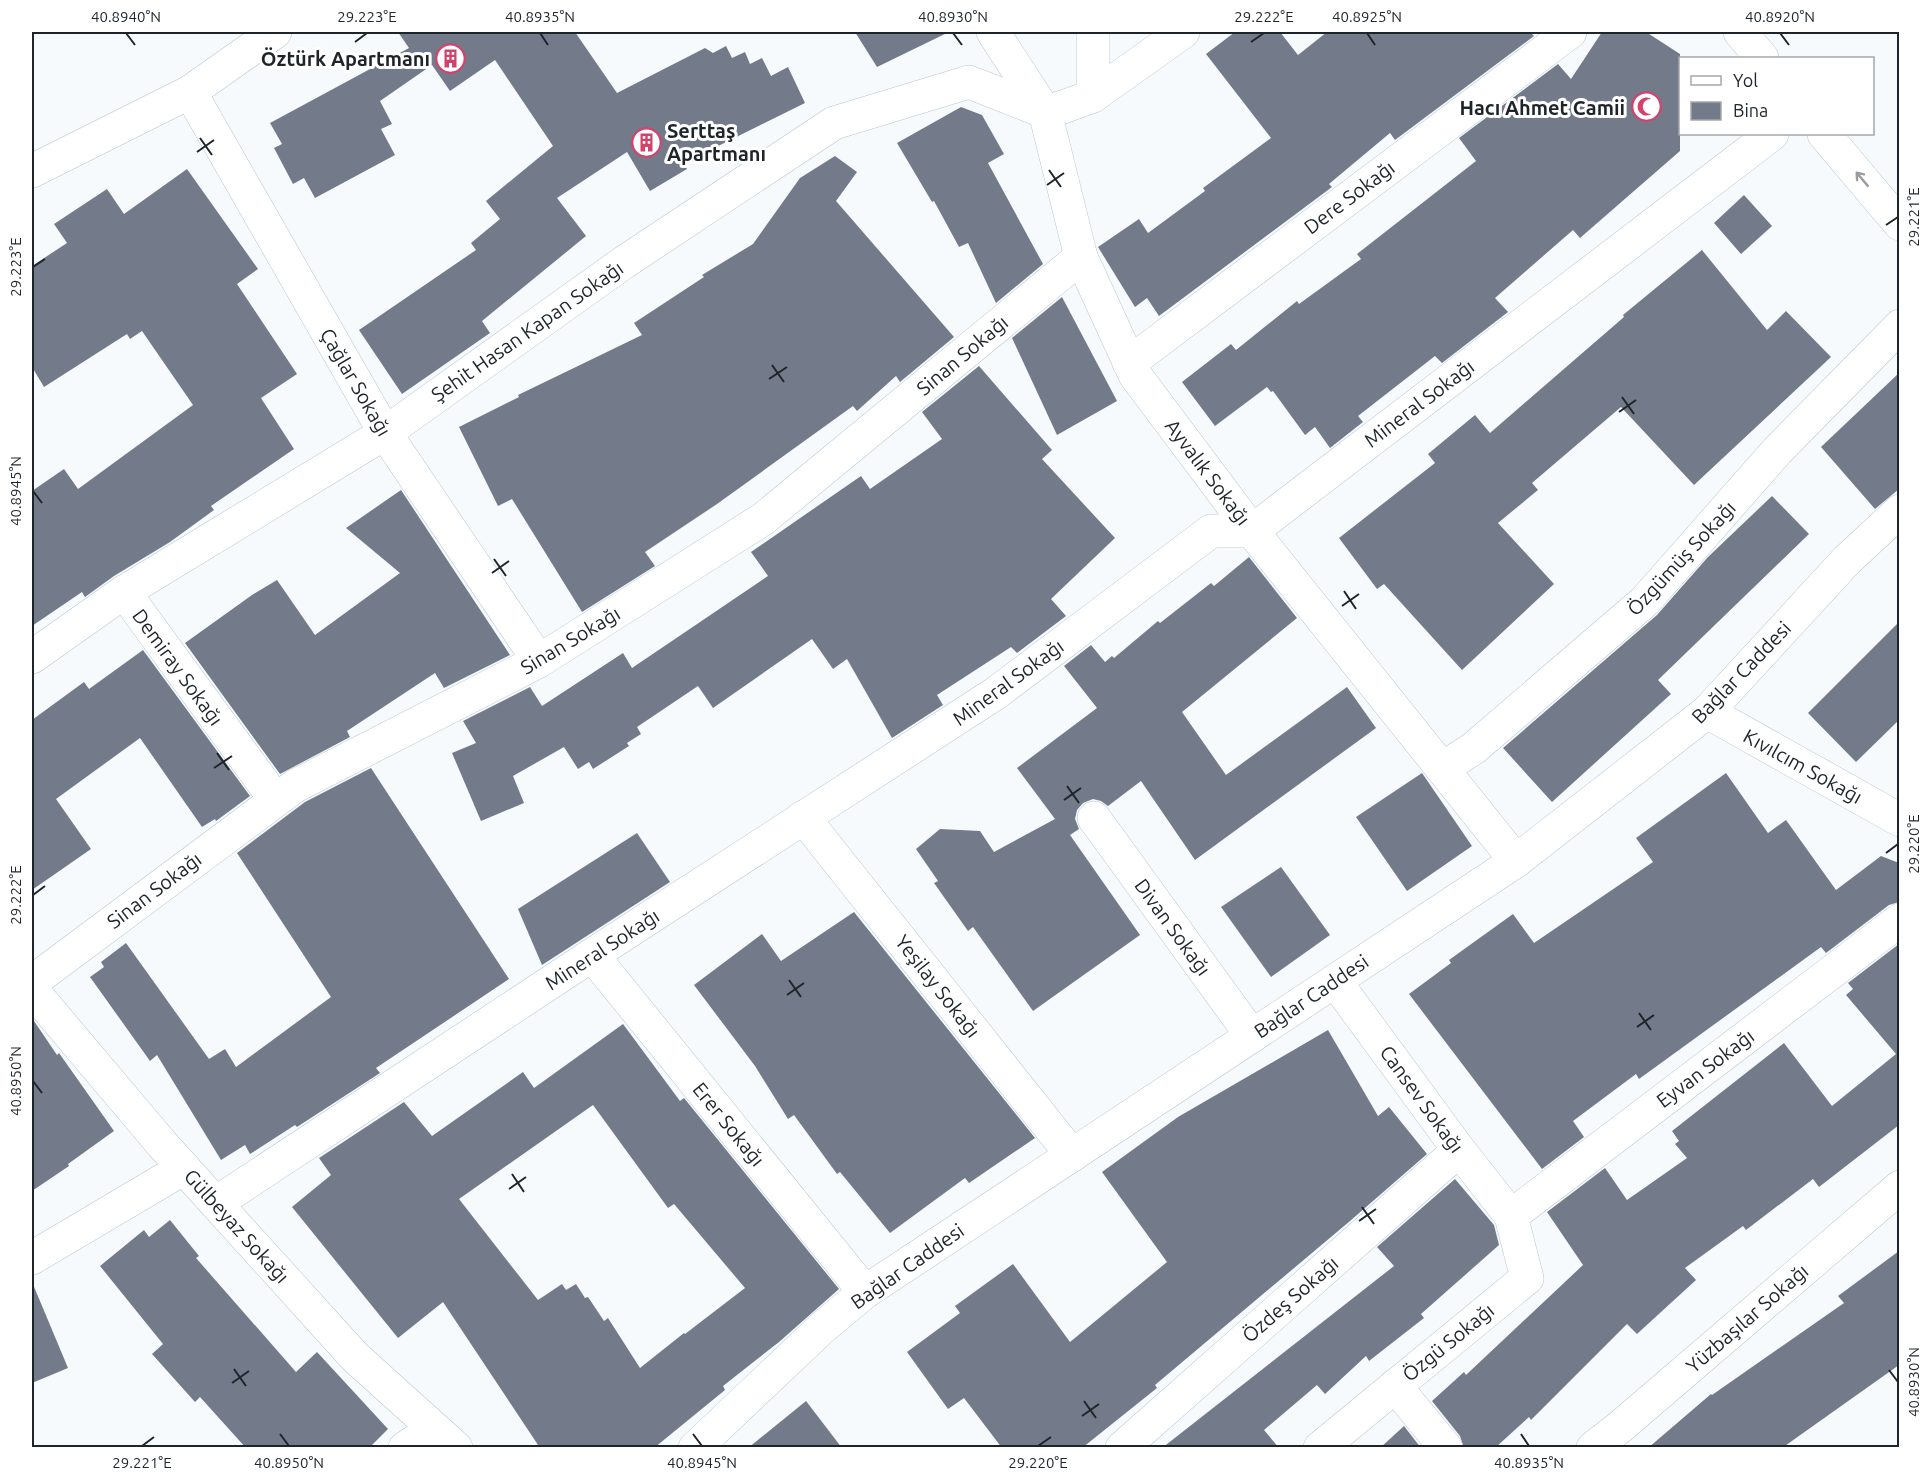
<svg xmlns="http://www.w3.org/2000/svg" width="1931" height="1479" font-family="Ubuntu,sans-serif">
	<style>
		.building { fill: #737b8b; fill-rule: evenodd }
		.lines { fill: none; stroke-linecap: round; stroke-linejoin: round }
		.minor-casing { stroke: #b6c8d5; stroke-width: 34 }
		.tertiary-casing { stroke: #b6c8d5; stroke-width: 34 }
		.minor { stroke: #fff; stroke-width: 33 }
		.tertiary { stroke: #fff; stroke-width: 33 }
		.oneway { stroke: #9a9d9f }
		.ticks { fill: none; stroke: #1e252a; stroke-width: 2 }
		.labels { text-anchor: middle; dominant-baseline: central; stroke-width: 6; stroke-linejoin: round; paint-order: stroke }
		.poi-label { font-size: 20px; font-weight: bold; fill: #1e252a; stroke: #fff; text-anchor: end }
		.street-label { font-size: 20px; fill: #1e252a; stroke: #fff }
		.neatline { fill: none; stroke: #1e252a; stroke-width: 2 }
		.ticks-label { font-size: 15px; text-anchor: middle; fill: #1e252a }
	</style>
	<rect width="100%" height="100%" fill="#f6fafc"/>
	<g class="building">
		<polygon points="398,32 575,32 617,93 705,48 713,53 726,46 732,58 745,52 750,64 762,58 771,76 788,67 805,103 684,163 687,169 650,191 627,152 557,198 586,236 482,321 490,333 402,394 359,330 476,250 471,243 500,219 486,201 553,146 495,60 450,91 432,65 380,101 392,124 381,129 395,155 315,198 304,178 293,184 274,148 282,144 270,123 409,48"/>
		<polygon points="855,32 949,32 877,67"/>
		<polygon points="1235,32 1280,32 1298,55 1327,32 1530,32 1534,36 1395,140 1390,133 1329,184 1332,187 1159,316 1147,298 1135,307 1098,247 1139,219 1148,233 1205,191 1203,188 1271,138 1206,54"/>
		<polygon points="1602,32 1646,32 1680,54 1680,151 1580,238 1573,230 1495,298 1508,312 1442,363 1435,356 1358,416 1363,422 1330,448 1315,427 1305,435 1273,391 1271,392 1267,387 1215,426 1182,382 1231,344 1236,350 1297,301 1299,304 1361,259 1357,254 1476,161 1459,138 1558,64 1571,79"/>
		<polygon points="961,107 982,115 1004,154 988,163 1043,264 996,303 968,243 959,247 934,201 932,202 897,143"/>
		<polygon points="835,156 857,172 836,201 954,337 900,382 896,376 857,411 853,406 717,504 645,552 655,566 582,612 512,499 498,506 459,427 519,397 518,395 642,335 634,323 704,277 702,275 753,244 800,178"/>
		<polygon points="187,169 258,269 237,284 297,374 261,398 294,449 211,506 214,510 170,542 114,576 85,597 82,592 32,626 32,491 64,469 78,489 193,405 142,331 130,339 127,334 44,387 32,367 32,266 67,243 54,224 107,189 124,214"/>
		<polygon points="1744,195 1772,226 1741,254 1714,223"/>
		<polygon points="1702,250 1767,330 1786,311 1831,357 1694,485 1621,407 1532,483 1538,490 1498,523 1554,584 1462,670 1384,584 1377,589 1339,538 1435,463 1428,454 1475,415 1490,433 1624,317 1623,315"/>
		<polygon points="1062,297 1117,401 1057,435 1012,338"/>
		<polygon points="979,366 1052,450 1042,459 1115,538 1051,599 1066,616 1017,653 1011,647 937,695 943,705 892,738 847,659 833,669 812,639 713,708 698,686 637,727 641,734 627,743 629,746 593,769 589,762 578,769 564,747 513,776 524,803 481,821 452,753 476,743 463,721 530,687 542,706 623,653 632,668 768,576 751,552 861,476 870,489 942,439 922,412"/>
		<polygon points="1899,373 1899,489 1875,509 1821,447"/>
		<polygon points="401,490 510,655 444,688 435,673 347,731 350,737 280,774 185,643 252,595 277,580 315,635 400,573 346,528"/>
		<polygon points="1772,496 1809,534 1658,680 1671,694 1552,802 1503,748 1657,615 1708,557"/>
		<polygon points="1249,557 1297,618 1182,712 1226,775 1347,687 1376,728 1195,860 1141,781 1108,806 1101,801 1093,799 1083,803 1077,810 1075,819 1079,829 1070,835 1140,935 1033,1011 973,927 968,931 934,883 938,881 916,849 940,829 980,831 994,852 1055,819 1017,768 1097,708 1064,666 1091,645 1105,662 1112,656 1114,658 1158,621 1160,623 1211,583 1214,586"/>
		<polygon points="1899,622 1899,720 1856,762 1808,713"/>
		<polygon points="143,650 250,796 216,821 215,819 202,827 140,738 56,799 91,849 32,890 32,720 84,682 89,689"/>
		<polygon points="371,768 509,979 376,1068 380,1073 297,1127 295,1125 250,1154 245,1145 221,1160 157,1055 150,1061 90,977 104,967 101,962 126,943 209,1059 225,1049 236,1067 331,997 237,853 305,802"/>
		<polygon points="1422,773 1472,846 1407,891 1356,817"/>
		<polygon points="1726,773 1768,833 1786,820 1836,890 1881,856 1899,863 1899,902 1889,905 1826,953 1821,947 1639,1079 1636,1074 1573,1121 1584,1137 1542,1169 1409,994 1451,963 1449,960 1513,914 1534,943 1653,862 1636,838"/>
		<polygon points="637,833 670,882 542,965 518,909"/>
		<polygon points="1281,867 1330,935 1271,977 1221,907"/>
		<polygon points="854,912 1035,1138 969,1183 965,1178 890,1233 840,1172 837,1174 794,1115 788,1119 755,1066 694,985 762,934 781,961"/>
		<polygon points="1899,944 1899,1125 1819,1187 1813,1179 1746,1230 1743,1226 1685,1268 1696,1280 1637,1334 1627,1324 1531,1420 1529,1417 1495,1448 1464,1448 1460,1436 1432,1401 1464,1372 1466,1375 1583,1265 1547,1212 1605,1168 1627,1200 1687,1158 1675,1144 1679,1141 1672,1131 1784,1043 1832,1106 1896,1054 1846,995 1853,989 1848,983"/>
		<polygon points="32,1018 57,1055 59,1053 114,1131 68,1164 69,1166 32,1191"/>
		<path d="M623,1024L680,1101L684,1098L839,1289L779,1342L723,1386L725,1390L654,1448H540L443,1302L398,1338L292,1207L331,1175L319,1158L404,1102L432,1136L523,1072L534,1088ZM593,1105L668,1208L674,1204L745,1288L685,1334L684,1333L640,1368L608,1318L604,1321L588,1297L585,1298L576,1284L566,1290L562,1284L538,1300L459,1199Z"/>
		<polygon points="1328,1030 1378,1116 1389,1107 1427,1154 1350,1221 1155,1385 1157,1388 1082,1448 1002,1448 964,1398 948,1409 907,1352 960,1313 955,1306 1013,1264 1070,1342 1167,1262 1102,1172 1178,1117"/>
		<polygon points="1455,1179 1494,1225 1499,1245 1421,1314 1424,1318 1369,1361 1366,1356 1325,1394 1317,1385 1264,1430 1279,1448 1162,1448 1394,1266 1377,1247"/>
		<polygon points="170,1220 199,1256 196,1258 296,1372 317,1352 388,1429 369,1448 246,1448 200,1397 195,1402 152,1354 163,1344 100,1266 144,1230 149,1237"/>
		<polygon points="1899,1251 1899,1365 1782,1448 1648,1448 1711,1394 1712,1395 1844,1303 1838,1296"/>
		<polygon points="32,1282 68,1368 32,1383"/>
		<polygon points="806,1401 842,1448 748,1448"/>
		<polygon points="1404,1426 1421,1448 1380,1448"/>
	</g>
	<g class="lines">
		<defs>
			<g id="minor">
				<polyline points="993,32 1045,112 1081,257 1135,375 1252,531 1516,861 1707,712 1847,560 1900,511"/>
				<polyline points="1093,32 1093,96"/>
				<polyline points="1740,32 1762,58"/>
				<polyline points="190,92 385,433 539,661"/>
				<polyline points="1824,134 1900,224"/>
				<polyline points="1129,363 1570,32"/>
				<polyline points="124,592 275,799"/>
				<polyline points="32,657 124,592 385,433 623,263 834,123 969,82 1045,112 1063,107 1093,96 1183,32"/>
				<polyline points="1707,712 1900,820"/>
				<polyline points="1443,768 1474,748 1645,601 1777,451 1900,326"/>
				<polyline points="803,817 1072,1155"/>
				<polyline points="1094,818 1252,1036"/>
				<polyline points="592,955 865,1292"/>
				<polyline points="32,982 295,786 539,661 763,519 1081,257"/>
				<polyline points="32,990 162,1144 355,1357 456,1448"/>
				<polyline points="216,1203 592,955 996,693 1211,531 1252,531 1772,134"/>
				<polyline points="1511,1216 1900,920"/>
				<polyline points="32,1258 184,1168"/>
				<polyline points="1395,1386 1446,1448"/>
				<polyline points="405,1448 434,1429"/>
				<polyline points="1122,1448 1459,1150"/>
				<polyline points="1320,1448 1527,1278 1511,1216 1459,1150 1335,981"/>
				<polyline points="1593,1448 1620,1427 1900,1187"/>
			</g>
			<g id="tertiary">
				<polyline points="32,171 190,92 275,32"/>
				<polyline points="695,1448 823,1327 865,1292 1516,861"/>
			</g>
		</defs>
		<use href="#minor" class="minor-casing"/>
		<use href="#tertiary" class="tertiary-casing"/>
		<use href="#minor" class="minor"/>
		<use href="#tertiary" class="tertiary"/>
	</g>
	<defs><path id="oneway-shaft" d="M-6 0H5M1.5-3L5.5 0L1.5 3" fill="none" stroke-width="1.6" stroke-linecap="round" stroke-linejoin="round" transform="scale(1.5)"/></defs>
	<use class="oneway" href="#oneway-shaft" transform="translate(1862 179) rotate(-130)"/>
	<path class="ticks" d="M126,33L135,45M540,33L548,45M953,33L962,45M1367,33L1375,45M1780,33L1789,45M355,42L367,33M1251,42L1264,33M200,138L212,155M197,152L214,140M1049,170L1061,187M1047,185L1064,173M1886,225L1898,217M33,267L45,259M772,365L784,382M769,379L787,367M1622,397L1634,414M1619,412L1636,400M33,491L42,503M494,559L506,576M492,573L509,561M1344,591L1356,609M1342,606L1359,594M217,753L229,770M214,768L232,756M1067,786L1079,803M1064,800L1081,788M1886,853L1898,844M33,895L45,886M789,980L801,997M787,995L804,983M1639,1013L1651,1030M1637,1027L1654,1015M33,1081L42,1093M512,1174L524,1192M509,1189L526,1177M1362,1207L1374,1224M1359,1221L1376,1209M234,1369L246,1386M1889,1370L1898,1382M232,1383L249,1371M1084,1401L1096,1418M1082,1416L1099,1404M280,1434L289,1446M693,1434L702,1446M1521,1434L1529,1446M142,1446L154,1437M1038,1446L1051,1437"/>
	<defs>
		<symbol id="building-ring" viewBox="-11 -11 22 22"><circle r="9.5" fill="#fff" stroke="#d1436d" stroke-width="1.5"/><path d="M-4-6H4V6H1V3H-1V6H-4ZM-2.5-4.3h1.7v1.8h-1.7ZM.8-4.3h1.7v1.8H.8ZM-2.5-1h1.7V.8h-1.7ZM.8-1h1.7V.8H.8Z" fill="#d1436d"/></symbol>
		<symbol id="mosque-ring" viewBox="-11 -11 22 22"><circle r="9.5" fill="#fff" stroke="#d1436d" stroke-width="1.5"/><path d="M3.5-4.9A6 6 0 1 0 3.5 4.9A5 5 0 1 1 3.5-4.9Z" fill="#d1436d"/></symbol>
	</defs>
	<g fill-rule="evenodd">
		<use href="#building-ring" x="434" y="42" width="33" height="33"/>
		<use href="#mosque-ring" x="1630" y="90" width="33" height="33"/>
		<use href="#building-ring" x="630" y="126" width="33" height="33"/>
	</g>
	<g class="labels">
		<g class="poi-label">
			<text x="430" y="58">Öztürk Apartmanı</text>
			<text x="1625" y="107">Hacı Ahmet Camii</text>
			<text x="667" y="130" text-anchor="start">Serttaş<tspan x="667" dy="23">Apartmanı</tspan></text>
		</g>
		<g class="street-label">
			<text transform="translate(1349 197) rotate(-37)">Dere Sokağı</text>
			<text transform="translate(527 331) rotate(-35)">Şehit Hasan Kapan Sokağı</text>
			<text transform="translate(962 355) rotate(-40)">Sinan Sokağı</text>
			<text transform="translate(356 382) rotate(60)">Çağlar Sokağı</text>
			<text transform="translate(1419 403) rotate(-37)">Mineral Sokağı</text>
			<text transform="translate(1208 472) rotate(53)">Ayvalık Sokağı</text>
			<text transform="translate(1681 558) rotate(-47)">Özgümüş Sokağı</text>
			<text transform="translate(570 640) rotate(-31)">Sinan Sokağı</text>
			<text transform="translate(178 667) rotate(54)">Demiray Sokağı</text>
			<text transform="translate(1741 672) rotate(-46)">Bağlar Caddesi</text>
			<text transform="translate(1008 682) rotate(-36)">Mineral Sokağı</text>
			<text transform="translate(1803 766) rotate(29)">Kıvılcım Sokağı</text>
			<text transform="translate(154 890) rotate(-37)">Sinan Sokağı</text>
			<text transform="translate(1173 927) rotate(54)">Divan Sokağı</text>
			<text transform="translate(602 949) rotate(-33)">Mineral Sokağı</text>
			<text transform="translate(938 986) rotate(52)">Yeşilay Sokağı</text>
			<text transform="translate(1311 996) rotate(-34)">Bağlar Caddesi</text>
			<text transform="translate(1705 1068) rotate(-37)">Eyvan Sokağı</text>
			<text transform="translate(1422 1099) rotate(54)">Cansev Sokağı</text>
			<text transform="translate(729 1124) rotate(51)">Erer Sokağı</text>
			<text transform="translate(237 1226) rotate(48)">Gülbeyaz Sokağı</text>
			<text transform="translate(907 1266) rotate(-35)">Bağlar Caddesi</text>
			<text transform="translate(1290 1299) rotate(-41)">Özdeş Sokağı</text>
			<text transform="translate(1747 1318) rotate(-41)">Yüzbaşılar Sokağı</text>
			<text transform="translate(1448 1342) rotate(-39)">Özgü Sokağı</text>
		</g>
	</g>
	<rect width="1931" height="1479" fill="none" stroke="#ffffff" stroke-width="66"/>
	<rect x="1679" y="57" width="195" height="78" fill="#ffffff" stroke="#a5a8aa" stroke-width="1.5"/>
	<rect x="1691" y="76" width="30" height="9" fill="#ffffff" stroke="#a5a8aa" stroke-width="1.5"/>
	<text x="1733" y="87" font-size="18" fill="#1e252a">Yol</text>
	<rect x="1691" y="102" width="30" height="18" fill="#737b8b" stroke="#a5a8aa" stroke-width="1.5"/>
	<text x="1733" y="117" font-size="18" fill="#1e252a">Bina</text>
	<rect x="33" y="33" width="1865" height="1413" class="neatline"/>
	<g class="ticks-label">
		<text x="126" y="22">40.8940°N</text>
		<text x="367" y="22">29.223°E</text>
		<text x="540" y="22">40.8935°N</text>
		<text x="953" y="22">40.8930°N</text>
		<text x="1264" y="22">29.222°E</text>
		<text x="1367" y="22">40.8925°N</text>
		<text x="1780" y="22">40.8920°N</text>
		<text transform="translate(1914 217) rotate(-90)" y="5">29.221°E</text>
		<text transform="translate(16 267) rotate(-90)" y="5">29.223°E</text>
		<text transform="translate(16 491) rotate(-90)" y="5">40.8945°N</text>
		<text transform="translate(1914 844) rotate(-90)" y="5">29.220°E</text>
		<text transform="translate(16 895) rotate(-90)" y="5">29.222°E</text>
		<text transform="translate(16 1081) rotate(-90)" y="5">40.8950°N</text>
		<text transform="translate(1914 1382) rotate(-90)" y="5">40.8930°N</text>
		<text x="142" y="1468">29.221°E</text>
		<text x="289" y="1468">40.8950°N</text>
		<text x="702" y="1468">40.8945°N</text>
		<text x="1038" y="1468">29.220°E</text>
		<text x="1529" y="1468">40.8935°N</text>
	</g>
</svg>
